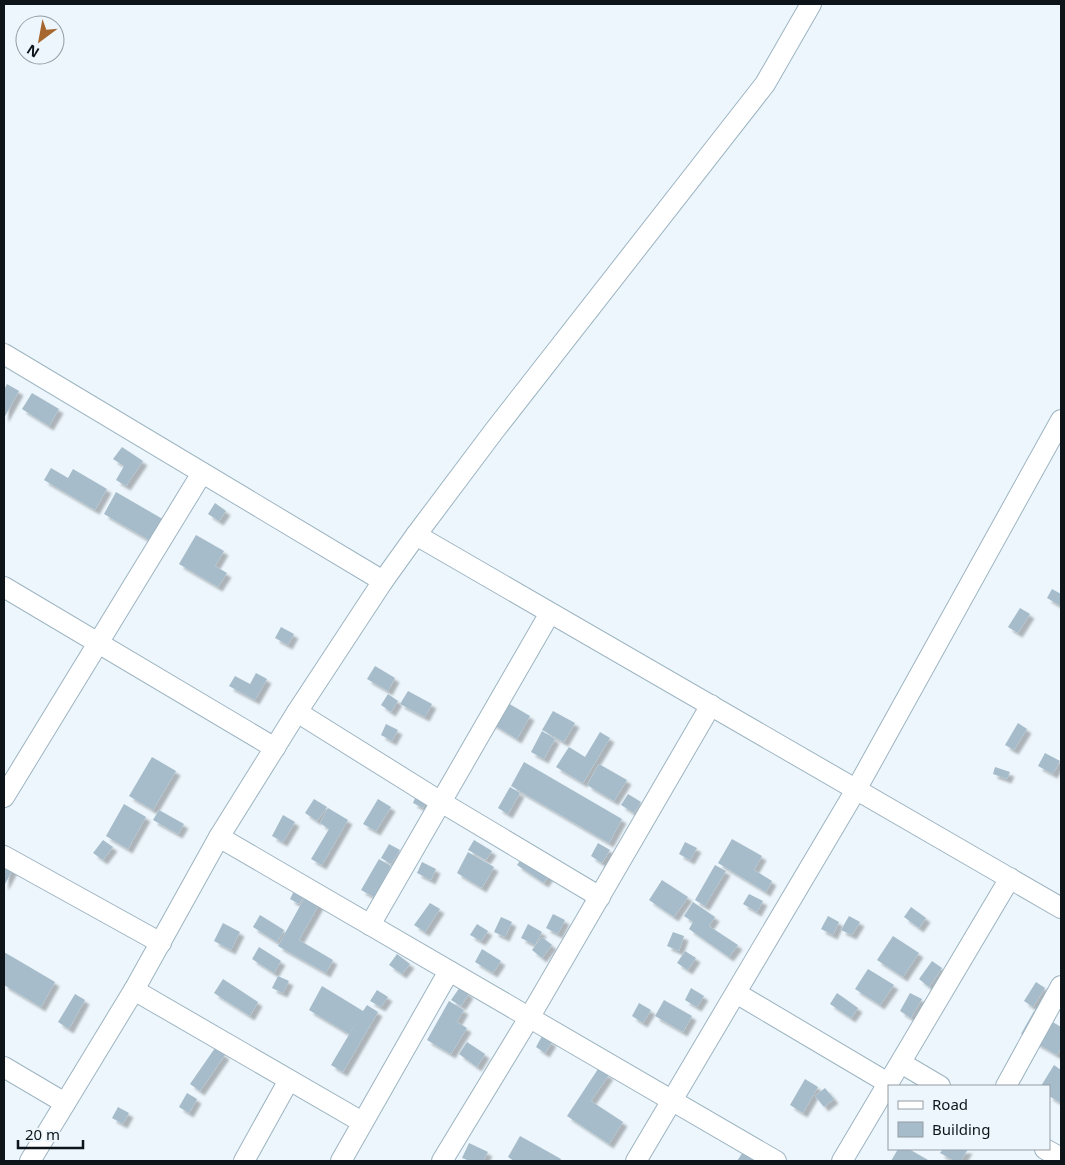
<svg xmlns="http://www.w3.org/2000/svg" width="1065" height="1165" font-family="'Noto Sans',sans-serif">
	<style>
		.building { fill: #a6bcca; filter: url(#shadow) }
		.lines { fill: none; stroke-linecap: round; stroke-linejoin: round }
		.minor-casing { stroke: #9db4c2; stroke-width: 22 }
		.minor { stroke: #fff; stroke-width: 20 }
	</style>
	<defs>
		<filter id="shadow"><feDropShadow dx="4.5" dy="4.5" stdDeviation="1" flood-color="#0004"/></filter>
	</defs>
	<rect width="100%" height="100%" fill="#ecf6fc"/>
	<g class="building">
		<polygon points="7,384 19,391 4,418 4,390"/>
		<polygon points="32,393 59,409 49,426 22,409"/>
		<polygon points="122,447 143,461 126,486 116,480 124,466 113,459"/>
		<polygon points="51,468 68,478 73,469 107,489 95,510 44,480"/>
		<polygon points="116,492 166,521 154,543 104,514"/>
		<polygon points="215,503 226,511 219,521 208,514"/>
		<polygon points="196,535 224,551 215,566 227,573 218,587 179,564"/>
		<polygon points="1052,589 1061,594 1061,606 1047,598"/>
		<polygon points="1020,608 1030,614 1018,633 1008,627"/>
		<polygon points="281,627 294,634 288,645 275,638"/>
		<polygon points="375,666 395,678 388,691 367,679"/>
		<polygon points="256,673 267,679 255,700 229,686 235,676 250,684"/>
		<polygon points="408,691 432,704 425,717 400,704"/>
		<polygon points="388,694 398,701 391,712 381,705"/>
		<polygon points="501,699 530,716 517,739 488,721"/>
		<polygon points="553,711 575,723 564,742 542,730"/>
		<polygon points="1018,723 1027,729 1014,750 1005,745"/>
		<polygon points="386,724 398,730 392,741 381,735"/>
		<polygon points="542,731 555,739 544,759 531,752"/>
		<polygon points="600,732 610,738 583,783 556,767 569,747 585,757"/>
		<polygon points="1045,753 1060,761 1053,774 1038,766"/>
		<polygon points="152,757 176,771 153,810 129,796"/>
		<polygon points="524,762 622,819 609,843 511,786"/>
		<polygon points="599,764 627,780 614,801 587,785"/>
		<polygon points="995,767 1010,772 1007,779 993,774"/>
		<polygon points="510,787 520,793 508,814 498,808"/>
		<polygon points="418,791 429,797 423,808 413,803"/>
		<polygon points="628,794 641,802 634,813 621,805"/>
		<polygon points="314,799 327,807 317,821 305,813"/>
		<polygon points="378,799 391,807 376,831 363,824"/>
		<polygon points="124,804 146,817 128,849 106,836"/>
		<polygon points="328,808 348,820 322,865 311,859 329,829 320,823"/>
		<polygon points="159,810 184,824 178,834 153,820"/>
		<polygon points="283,815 295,822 283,842 272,836"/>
		<polygon points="732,839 762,856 754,870 772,881 766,892 718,863"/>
		<polygon points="103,840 113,847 103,860 93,853"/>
		<polygon points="474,840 492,851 486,860 468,850"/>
		<polygon points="685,842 697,848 690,860 679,854"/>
		<polygon points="598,843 610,850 602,863 591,856"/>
		<polygon points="389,844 400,850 391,864 381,858"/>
		<polygon points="468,852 494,867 482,888 457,873"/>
		<polygon points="524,855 551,873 544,883 517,865"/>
		<polygon points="379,859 391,866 374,897 361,890"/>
		<polygon points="422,862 436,869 431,880 417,873"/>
		<polygon points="4,863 13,869 4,886"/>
		<polygon points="715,865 726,871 705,906 695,900"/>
		<polygon points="662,880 688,897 674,917 649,900"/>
		<polygon points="296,887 306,892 299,904 290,899"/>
		<polygon points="749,894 763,901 757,912 743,904"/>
		<polygon points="306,895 320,903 299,940 333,960 326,973 278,946"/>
		<polygon points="693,902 715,917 709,926 738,945 729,957 689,929 693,922 684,916"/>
		<polygon points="430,903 440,909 425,932 414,925"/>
		<polygon points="911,907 926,918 919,928 904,917"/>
		<polygon points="553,914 565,920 558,934 546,928"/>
		<polygon points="260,915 284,930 277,942 253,927"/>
		<polygon points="828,916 839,922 833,935 821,929"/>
		<polygon points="849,916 860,922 852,935 841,930"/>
		<polygon points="501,917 512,922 505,937 494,932"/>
		<polygon points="223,923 240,932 231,950 214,941"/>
		<polygon points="477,924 488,931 481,941 470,935"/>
		<polygon points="528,924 542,932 535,945 521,938"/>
		<polygon points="673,932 684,936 679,951 667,946"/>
		<polygon points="893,936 919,953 903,977 877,960"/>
		<polygon points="542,937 552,945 542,958 532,950"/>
		<polygon points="259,947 281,961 274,973 252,959"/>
		<polygon points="482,949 501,961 493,973 475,962"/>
		<polygon points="685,951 696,958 688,970 677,963"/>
		<polygon points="4,952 55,982 41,1007 4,985"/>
		<polygon points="397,954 410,964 402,974 389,965"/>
		<polygon points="932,961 942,968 929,987 919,979"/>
		<polygon points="868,969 894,985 880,1005 855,989"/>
		<polygon points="278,976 289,981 283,993 272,988"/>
		<polygon points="223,979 258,1002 250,1016 214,993"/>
		<polygon points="1036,982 1045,988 1033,1007 1024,1001"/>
		<polygon points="322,986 363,1011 367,1005 378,1012 343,1072 331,1065 360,1016 349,1034 309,1010"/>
		<polygon points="460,987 469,994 461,1006 451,1000"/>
		<polygon points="691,988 704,996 697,1007 685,1000"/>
		<polygon points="377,990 388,997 381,1007 370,1001"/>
		<polygon points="837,993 858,1008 851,1018 830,1004"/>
		<polygon points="910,993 922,999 911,1018 900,1011"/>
		<polygon points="75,994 85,1000 69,1029 58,1022"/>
		<polygon points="664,1000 692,1016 683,1032 655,1016"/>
		<polygon points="449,1001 464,1010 457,1022 467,1028 451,1054 427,1040"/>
		<polygon points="639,1003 651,1010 643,1023 632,1016"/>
		<polygon points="1034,1011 1061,1027 1061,1048 1057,1055 1021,1034"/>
		<polygon points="542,1036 552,1042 545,1053 536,1047"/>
		<polygon points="467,1042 485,1054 477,1067 459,1054"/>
		<polygon points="215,1048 225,1055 200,1091 190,1084"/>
		<polygon points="1054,1065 1061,1070 1061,1103 1049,1096 1049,1086 1041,1086"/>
		<polygon points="598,1069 609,1075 591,1101 623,1122 609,1144 567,1116"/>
		<polygon points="805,1079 818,1087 803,1113 790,1105"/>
		<polygon points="825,1088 834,1099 824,1107 815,1096"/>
		<polygon points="187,1093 197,1099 189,1113 179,1107"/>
		<polygon points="118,1107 129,1113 123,1124 112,1118"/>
		<polygon points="520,1136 561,1159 560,1161 514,1161 508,1157"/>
		<polygon points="469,1143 488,1152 483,1161 470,1161 462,1158"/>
		<polygon points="898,1149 909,1149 928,1160 927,1161 891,1161"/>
		<polygon points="943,1149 968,1149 961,1161 955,1161 940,1153"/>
		<polygon points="743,1152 754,1158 752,1161 737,1161"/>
	</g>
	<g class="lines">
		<defs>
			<g id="minor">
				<polyline points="4,354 383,581"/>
				<polyline points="416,535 1061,908"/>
				<polyline points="4,587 275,748"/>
				<polyline points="297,712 441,802 600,897"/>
				<polyline points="4,797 202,473"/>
				<polyline points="219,837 776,1161"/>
				<polyline points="4,856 161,943"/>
				<polyline points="370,925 550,613"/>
				<polyline points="134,990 362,1122"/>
				<polyline points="736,993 888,1083"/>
				<polyline points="901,1063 940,1086"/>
				<polyline points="4,1067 65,1103"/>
				<polyline points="1006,1086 1061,986"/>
				<polyline points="1045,1149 1061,1158"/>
				<polyline points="30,1161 134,990 219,837 297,712 383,581 416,535 494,431 765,84 811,4"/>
				<polyline points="244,1161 289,1080"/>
				<polyline points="341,1161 449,971"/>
				<polyline points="442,1161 529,1018 711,705"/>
				<polyline points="636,1161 857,788 1061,420"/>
				<polyline points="842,1161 1010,878"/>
			</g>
		</defs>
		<use href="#minor" class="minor-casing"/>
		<use href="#minor" class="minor"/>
	</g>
	<rect width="1065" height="1165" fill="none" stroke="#0d151a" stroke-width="10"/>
	<rect x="888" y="1085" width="162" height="65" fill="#ecf6fc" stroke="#939ca2"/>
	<rect x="898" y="1101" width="25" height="8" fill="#ffffff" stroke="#939ca2"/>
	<text x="932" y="1110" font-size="15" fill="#0d151a">Road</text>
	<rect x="898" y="1122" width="25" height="15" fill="#a6bcca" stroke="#939ca2"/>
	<text x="932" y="1135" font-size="15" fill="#0d151a">Building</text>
	<g transform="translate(40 40) rotate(212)"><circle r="24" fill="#ecf6fc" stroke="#939ca2"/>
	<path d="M0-4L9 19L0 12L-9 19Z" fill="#a6672e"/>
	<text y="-8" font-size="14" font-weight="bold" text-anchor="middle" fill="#0d151a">N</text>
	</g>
	<path d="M18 1140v8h65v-8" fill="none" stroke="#0d151a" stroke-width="2.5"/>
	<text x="25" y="1140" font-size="15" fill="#0d151a" stroke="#ecf6fc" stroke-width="4" paint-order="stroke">20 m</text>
</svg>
